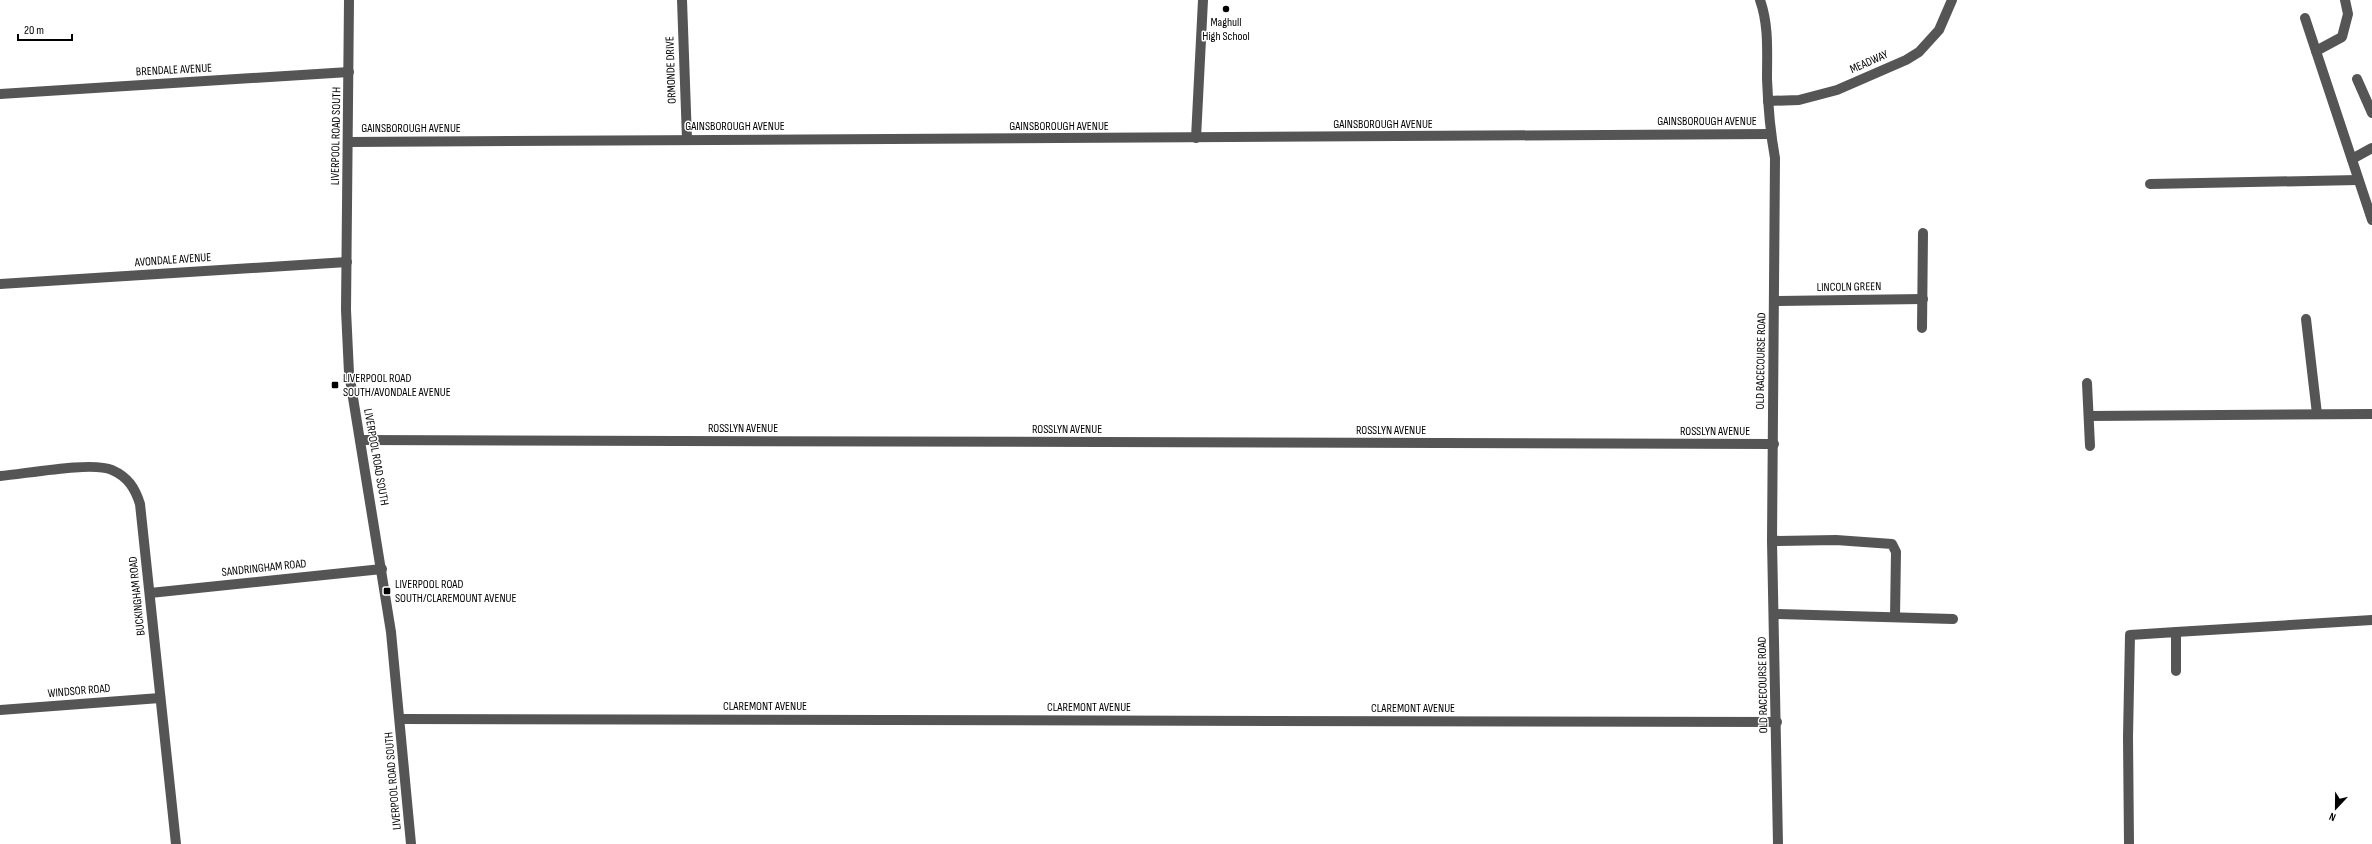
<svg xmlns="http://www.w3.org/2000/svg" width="2372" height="844" font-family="'Sofia Sans Condensed',sans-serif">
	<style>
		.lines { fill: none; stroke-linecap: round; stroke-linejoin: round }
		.minor { stroke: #555; stroke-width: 10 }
		.poi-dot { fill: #000; stroke: #fff; stroke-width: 1.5 }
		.labels { text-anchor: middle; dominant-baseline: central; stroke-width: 3; stroke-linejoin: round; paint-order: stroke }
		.poi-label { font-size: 12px; fill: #000; stroke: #fff; text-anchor: start }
		.street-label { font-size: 12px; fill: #000; stroke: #fff }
	</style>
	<rect width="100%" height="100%" fill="#fff"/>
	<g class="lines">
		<g class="minor">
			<polyline points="349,0 346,310 349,373 391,632 411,844"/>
			<polyline points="682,0 687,139"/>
			<path d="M1760,0C1769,25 1767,52 1767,79C1768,105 1770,131 1775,158L1772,541L1778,844"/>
			<polyline points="2305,18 2372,220"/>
			<polyline points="2316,51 2342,37 2348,14 2345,0"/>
			<polyline points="2357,79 2372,113"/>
			<polyline points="0,94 349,72"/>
			<polyline points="1768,101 1799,100 1837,90 1906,60 1919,52 1939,30 1952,0"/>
			<polyline points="1196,138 1203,0"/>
			<polyline points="349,142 1770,134"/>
			<polyline points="2352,159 2372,148"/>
			<polyline points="2150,184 2358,180"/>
			<polyline points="0,284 347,262"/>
			<polyline points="1775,301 1923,299"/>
			<polyline points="2306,319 2317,414"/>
			<polyline points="1922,328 1923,233"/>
			<polyline points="2087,383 2090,446"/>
			<polyline points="2089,416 2372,414"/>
			<polyline points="360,440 1774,444"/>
			<path d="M0,476C25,474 92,461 112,470C128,477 135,488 140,504L176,844"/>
			<polyline points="1772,541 1836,540 1892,544 1896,552 1895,617"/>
			<polyline points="150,593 382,569"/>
			<polyline points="1774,614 1953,619"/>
			<polyline points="2176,632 2372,620"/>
			<polyline points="0,710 160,698"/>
			<polyline points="400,719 1777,722"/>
			<polyline points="2129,844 2128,737 2130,635 2176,632 2176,671"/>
		</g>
	</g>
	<g class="poi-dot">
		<circle cx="1226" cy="9" r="4"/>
		<rect x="331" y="381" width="8" height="8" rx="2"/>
		<rect x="383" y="587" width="8" height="8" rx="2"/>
	</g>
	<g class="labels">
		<g class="poi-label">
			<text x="1226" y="22" text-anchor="middle">Maghull<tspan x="1226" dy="14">High School</tspan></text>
			<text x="343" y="378">LIVERPOOL ROAD<tspan x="343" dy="14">SOUTH/AVONDALE AVENUE</tspan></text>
			<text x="395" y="584">LIVERPOOL ROAD<tspan x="395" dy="14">SOUTH/CLAREMOUNT AVENUE</tspan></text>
		</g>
		<g class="street-label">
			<text transform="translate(1869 62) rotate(-24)">MEADWAY</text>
			<text transform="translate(174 70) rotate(-3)">BRENDALE AVENUE</text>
			<text transform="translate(671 70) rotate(-92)">ORMONDE DRIVE</text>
			<text x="1707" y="121">GAINSBOROUGH AVENUE</text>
			<text x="1383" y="124">GAINSBOROUGH AVENUE</text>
			<text x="735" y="126">GAINSBOROUGH AVENUE</text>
			<text x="1059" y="126">GAINSBOROUGH AVENUE</text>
			<text x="411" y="128">GAINSBOROUGH AVENUE</text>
			<text transform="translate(336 136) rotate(-89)">LIVERPOOL ROAD SOUTH</text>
			<text transform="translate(173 260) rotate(-4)">AVONDALE AVENUE</text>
			<text transform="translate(1849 287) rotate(-1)">LINCOLN GREEN</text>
			<text transform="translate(1761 361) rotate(-89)">OLD RACECOURSE ROAD</text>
			<text x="743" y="428">ROSSLYN AVENUE</text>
			<text x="1067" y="429">ROSSLYN AVENUE</text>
			<text x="1391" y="430">ROSSLYN AVENUE</text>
			<text x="1715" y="431">ROSSLYN AVENUE</text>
			<text transform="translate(376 457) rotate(80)">LIVERPOOL ROAD SOUTH</text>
			<text transform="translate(264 568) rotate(-6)">SANDRINGHAM ROAD</text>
			<text transform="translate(137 596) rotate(-96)">BUCKINGHAM ROAD</text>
			<text transform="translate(1763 685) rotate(-91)">OLD RACECOURSE ROAD</text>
			<text transform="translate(79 691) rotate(-5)">WINDSOR ROAD</text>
			<text x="765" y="706">CLAREMONT AVENUE</text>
			<text x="1089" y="707">CLAREMONT AVENUE</text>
			<text x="1413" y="708">CLAREMONT AVENUE</text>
			<text transform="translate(393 781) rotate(-95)">LIVERPOOL ROAD SOUTH</text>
		</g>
	</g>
	<g transform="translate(2336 808) rotate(202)" stroke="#ffffff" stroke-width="3" paint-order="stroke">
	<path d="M0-3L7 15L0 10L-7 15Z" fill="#000000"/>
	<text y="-6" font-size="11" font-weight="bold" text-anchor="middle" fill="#000000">N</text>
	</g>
	<path d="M18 34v6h54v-6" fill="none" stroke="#000000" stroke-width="2"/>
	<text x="24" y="34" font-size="12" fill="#000000" stroke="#ffffff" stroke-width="3" paint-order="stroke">20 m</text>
</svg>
